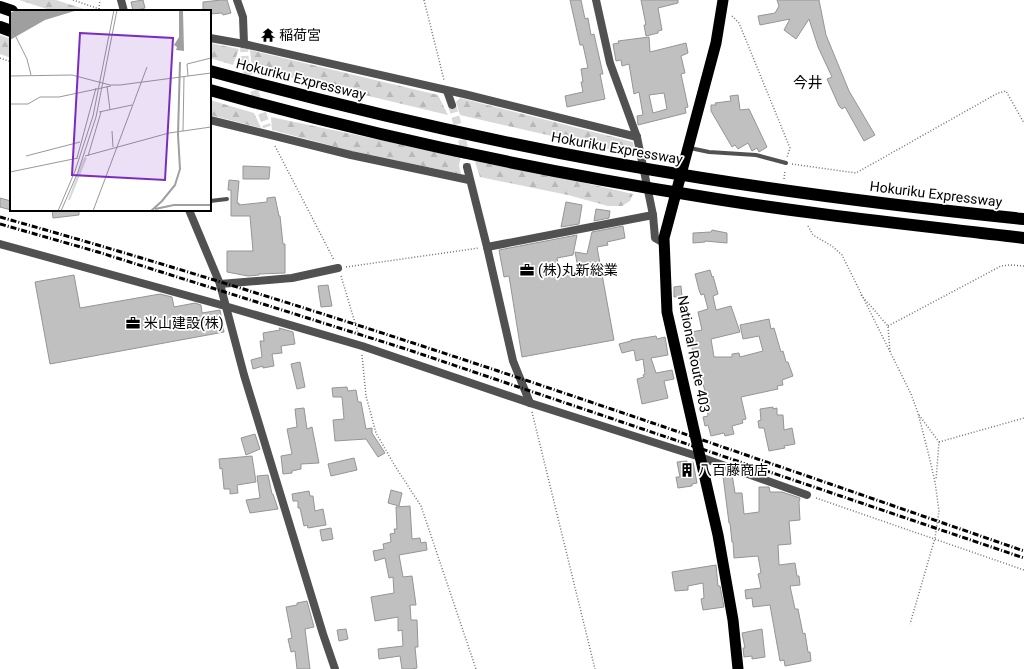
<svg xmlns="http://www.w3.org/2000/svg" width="1024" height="669" font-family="Roboto,'Noto Sans JP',sans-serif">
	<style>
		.forest { fill: url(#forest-firs) }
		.building { fill: #c0c0c0; stroke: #959595; fill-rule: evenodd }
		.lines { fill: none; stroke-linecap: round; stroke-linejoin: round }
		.minor-tunnel { stroke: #d9d9d9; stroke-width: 8; stroke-dasharray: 8 4; stroke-linecap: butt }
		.path { stroke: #737373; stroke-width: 1.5; stroke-dasharray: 1 2; stroke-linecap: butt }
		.service { stroke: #515151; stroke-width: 4 }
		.minor { stroke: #515151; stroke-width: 8 }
		.tertiary { stroke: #515151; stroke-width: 8 }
		.trunk { stroke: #000; stroke-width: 11 }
		.motorway { stroke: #000; stroke-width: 12 }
		.rail { stroke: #000; stroke-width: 3; stroke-dasharray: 6 2 1 2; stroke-linecap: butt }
		.labels { text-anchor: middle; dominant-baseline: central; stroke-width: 3.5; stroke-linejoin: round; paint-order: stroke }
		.poi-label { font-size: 14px; fill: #000; stroke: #fff; text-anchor: start }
		.street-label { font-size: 14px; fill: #000; stroke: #fff }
		.neighbourhood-label { font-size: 15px; fill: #000; stroke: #fff }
		.inset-river { fill: none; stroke: #9f9f9f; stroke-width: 2 }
		.inset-road { fill: none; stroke: #999; stroke-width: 1 }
		.view { fill: #7b2cbf; fill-opacity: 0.15; stroke: #7b2cbf; stroke-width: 2 }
		.inset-edge { fill: none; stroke: #000; stroke-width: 2 }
	</style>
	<defs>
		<pattern id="forest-firs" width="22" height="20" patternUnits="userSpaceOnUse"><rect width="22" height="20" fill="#d8d8d8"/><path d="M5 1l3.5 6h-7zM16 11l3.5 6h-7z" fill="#b8b8b8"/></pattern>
	</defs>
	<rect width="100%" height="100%" fill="#fff"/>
	<g class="forest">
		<polygon points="19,0 56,0 90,11 53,11"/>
		<polygon points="0,35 11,39 11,58 0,54"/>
		<polygon points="210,43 239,49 233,65 210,58"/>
		<polygon points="250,50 438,95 448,115 252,68"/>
		<polygon points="460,98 633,142 635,155 460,115 456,102"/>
		<polygon points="210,100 254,113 261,128 210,115"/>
		<polygon points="271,117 461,157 459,165 461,174 352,151 272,130"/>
		<polygon points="474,159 481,159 633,194 630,201 622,206 608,206 568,195 480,177"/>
	</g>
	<g class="building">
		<polygon points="143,0 145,8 133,11 131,2"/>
		<polygon points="221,0 227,0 231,13 223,15 222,13 210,14 210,11 203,11 203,2"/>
		<polygon points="570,0 581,0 585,19 588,18 591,35 594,34 603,74 600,74 605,99 567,107 565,96 583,92 581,82 583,82 581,69 588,68 583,45 580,45"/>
		<polygon points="641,0 678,0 678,3 658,8 662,30 658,31 658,33 646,36 644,25 646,25"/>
		<polygon points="777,0 819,0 826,35 849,91 875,135 864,141 845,107 842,109 839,106 827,79 832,77 818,47 809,19 796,39 784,30 790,19 760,25 758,16 775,13 779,6"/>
		<path d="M649,37L650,52L686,43L688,53L681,56L685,73L681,74L688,107L685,108L686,113L638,125L637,116L643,115L639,92L634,94L629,64L622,66L621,60L616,61L613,44L619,43L618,41ZM664,93L667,109L653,113L649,95Z"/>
		<polygon points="738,95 740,110 749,109 767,147 759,152 757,148 752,151 748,143 738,149 735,145 732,147 711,111 711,105 716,105 715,103 731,101 730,96"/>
		<polygon points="243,166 270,167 269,179 243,179"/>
		<polygon points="229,180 239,181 237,203 239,203 239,205 267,202 267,198 275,197 279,216 280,216 283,244 285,244 285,273 259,274 259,275 248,276 227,272 227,251 253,251 250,216 231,216 231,190 228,190"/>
		<polygon points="0,198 11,201 11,210 0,207"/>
		<polygon points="566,202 582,205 579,224 561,227"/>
		<polygon points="596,209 610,211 609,218 594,221"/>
		<polygon points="52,210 79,210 79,215 53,218"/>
		<polygon points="623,226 625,238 607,242 608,245 597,247 614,340 522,357 509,276 504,277 499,250 577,235 573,255 557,258 561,276 579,273 575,252 587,254 592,232"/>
		<polygon points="712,230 727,233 727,243 705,241 705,242 693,243 693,233 711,232"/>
		<polygon points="710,270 712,277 713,276 718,294 713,296 716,310 731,306 740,332 711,339 714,357 732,357 732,354 739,353 740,357 763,351 759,336 743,339 740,325 769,319 771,329 774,328 781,352 783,351 786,362 788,362 793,376 782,380 783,385 777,386 778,389 741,397 746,419 742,420 743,423 732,426 734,434 725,436 724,433 711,436 708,425 705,426 703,417 708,416 706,395 699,369 696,370 691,342 693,342 691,332 702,330 698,312 708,309 704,294 701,295 699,290 695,274"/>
		<polygon points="74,275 80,308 160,294 172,297 174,307 195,303 201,305 202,313 220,310 224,332 50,364 35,282"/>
		<polygon points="328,285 332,306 321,307 318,286"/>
		<polygon points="681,286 682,296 674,297 674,287"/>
		<polygon points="279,328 293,332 295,344 281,346 282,353 272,354 274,366 263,368 263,366 253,369 251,360 262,357 260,341 264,341 263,333 280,330"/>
		<polygon points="656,336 657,339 665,337 668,355 651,358 656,373 672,370 674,379 664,381 668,398 642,404 637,379 644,377 643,375 645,374 643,359 636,361 634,350 622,353 619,344 631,341 631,340"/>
		<polygon points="300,362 305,387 297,389 291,364"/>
		<polygon points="347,387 348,391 356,390 358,402 361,402 366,429 372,428 372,433 385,453 378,457 366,439 335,441 333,420 344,419 342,397 333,397 332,388"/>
		<polygon points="773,407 773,409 777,408 777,415 783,415 784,430 792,428 795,444 784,446 785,448 769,451 764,428 759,428 758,421 761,420 760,409"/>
		<polygon points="304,408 307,429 312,427 319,463 301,464 301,469 292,471 292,473 283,474 281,456 292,454 287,429 297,427 295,409"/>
		<polygon points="255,434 260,449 246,455 241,438"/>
		<polygon points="252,456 256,482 237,485 238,493 230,494 230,489 224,489 222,468 220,469 219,459"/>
		<polygon points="354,458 357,470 331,476 328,464"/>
		<polygon points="687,461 687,463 693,462 697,483 692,484 692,486 678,488 676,477 680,477 677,462"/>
		<polygon points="732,474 735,493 742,493 744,514 759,512 759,487 769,487 770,492 782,492 800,498 799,502 800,520 789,521 791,544 778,545 779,565 795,563 797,576 799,576 800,585 790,586 795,609 798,609 803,634 805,633 808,652 810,652 811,661 785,666 784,660 780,661 770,605 753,607 752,598 746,599 745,590 761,588 758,574 761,573 758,556 734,558 733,542 732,542 730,523 729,523 723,476"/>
		<polygon points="268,475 272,494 273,494 278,509 250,513 246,500 260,498 257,476"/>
		<polygon points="391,490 402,493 399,506 388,503"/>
		<polygon points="309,491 310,496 313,496 315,511 323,509 326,525 308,528 307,525 304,526 300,508 298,508 298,501 293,501 292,494"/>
		<polygon points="410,506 412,539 420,538 421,543 426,542 427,550 399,555 403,577 412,576 416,605 410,605 411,620 417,620 418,647 415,647 417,668 412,669 402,669 400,656 379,659 378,649 403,646 402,630 398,631 398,617 375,621 371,597 394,593 393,577 389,578 385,558 375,561 373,551 384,549 383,544 391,542 390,534 395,533 394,529 397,529 396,507"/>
		<polygon points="331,528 333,539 322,541 320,530"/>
		<polygon points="716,565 718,586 720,586 724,607 703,610 701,599 704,598 703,583 688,586 688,590 675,591 672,572"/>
		<polygon points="307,601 314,627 305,629 310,669 297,669 295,651 291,652 288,639 292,638 286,607 297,605 297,603"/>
		<polygon points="346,629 348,639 339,641 337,630"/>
		<polygon points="762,629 765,657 752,659 752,656 744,657 743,648 745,648 742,633"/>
	</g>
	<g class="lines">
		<g class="minor-tunnel">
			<polyline points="244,44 245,65 267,127"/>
			<polyline points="452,105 467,157 467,167"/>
		</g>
		<g class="path">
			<polyline points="73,0 105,11"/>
			<polyline points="424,0 444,80"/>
			<polyline points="99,9 100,0"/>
			<polyline points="732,16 739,23 790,148 787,157"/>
			<polyline points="0,58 11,62"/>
			<polyline points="275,146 334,260"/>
			<polyline points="792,164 856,173 998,93 1006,91 1024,123"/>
			<polyline points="784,179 785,171"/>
			<polyline points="808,226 813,235 832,246 842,255 911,394 918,413 929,456 935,482 939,511 935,538 910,624"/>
			<polyline points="346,267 479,248"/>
			<polyline points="341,276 359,336"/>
			<polyline points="861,295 888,326 890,352"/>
			<polyline points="888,326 1001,266 1010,265 1024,266"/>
			<polyline points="362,355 366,396 376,433 395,466 421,506 476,669"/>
			<polyline points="532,412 595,669"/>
			<polyline points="919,415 939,442 936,480"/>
			<polyline points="939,442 1024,418"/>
			<polyline points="816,498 1024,570"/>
		</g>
		<g class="service">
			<polyline points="690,148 709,152 756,155 786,163"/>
			<polyline points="210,201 227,199"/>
		</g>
		<g class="minor">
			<polyline points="121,0 124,11"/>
			<polyline points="237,0 243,17 244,44"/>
			<polyline points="596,0 610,63 637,137 653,215 655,238 664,243"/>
			<polyline points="210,38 244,44 464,94 637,137"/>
			<polyline points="447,91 452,105"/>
			<polyline points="210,120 351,155 469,180"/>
			<polyline points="467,167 487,247 513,361 530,403"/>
			<polyline points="487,247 653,215"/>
			<polyline points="220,284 292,278 338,268"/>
			<polyline points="700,457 807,495"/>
		</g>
		<g class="tertiary">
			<polyline points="189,210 220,284 244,375 323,634 335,669"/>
			<polyline points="0,244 225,306 362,346 530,403 700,457"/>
		</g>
		<polyline class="trunk" points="723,0 716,43 664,238 667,312 718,535 733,620 738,669"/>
		<g class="motorway">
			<polyline points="0,7 12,11"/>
			<polyline points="0,27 11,31"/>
			<path d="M210,71C372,115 536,152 702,178C809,195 916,208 1024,219"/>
			<path d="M210,90C369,135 535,170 698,196C806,214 915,225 1024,238"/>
		</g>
		<g class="rail">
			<path d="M0,217C346,314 685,434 1024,551"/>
			<polyline points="0,224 98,252 409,350 1024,558"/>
		</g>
	</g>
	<defs>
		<symbol id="temple-bare" viewBox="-9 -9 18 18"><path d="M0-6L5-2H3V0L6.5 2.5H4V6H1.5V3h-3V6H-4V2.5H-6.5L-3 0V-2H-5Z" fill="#000" stroke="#fff" stroke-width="2.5" paint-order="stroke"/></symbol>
		<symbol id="office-bare" viewBox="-9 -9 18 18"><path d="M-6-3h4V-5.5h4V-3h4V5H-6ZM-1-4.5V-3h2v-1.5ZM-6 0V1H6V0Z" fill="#000" stroke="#fff" stroke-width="2.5" paint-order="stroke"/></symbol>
		<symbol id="building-bare" viewBox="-9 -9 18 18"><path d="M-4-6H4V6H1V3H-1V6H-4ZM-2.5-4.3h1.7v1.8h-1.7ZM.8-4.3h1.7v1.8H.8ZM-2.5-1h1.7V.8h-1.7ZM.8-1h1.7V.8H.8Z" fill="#000" stroke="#fff" stroke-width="2.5" paint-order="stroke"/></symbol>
	</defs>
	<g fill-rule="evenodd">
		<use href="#temple-bare" x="258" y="25" width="20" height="20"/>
		<use href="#office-bare" x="517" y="260" width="20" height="20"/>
		<use href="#office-bare" x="123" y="313" width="20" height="20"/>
		<use href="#building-bare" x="677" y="460" width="20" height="20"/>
	</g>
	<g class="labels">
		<g class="poi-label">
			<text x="279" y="35">稲荷宮</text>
			<text x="538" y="270">(株)丸新総業</text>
			<text x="144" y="323">米山建設(株)</text>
			<text x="698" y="470">八百藤商店</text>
		</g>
		<g class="street-label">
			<text transform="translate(301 79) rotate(14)">Hokuriku Expressway</text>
			<text transform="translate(617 148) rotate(10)">Hokuriku Expressway</text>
			<text transform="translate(936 194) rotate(7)">Hokuriku Expressway</text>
			<text transform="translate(694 354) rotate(79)">National Route 403</text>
		</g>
		<g class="neighbourhood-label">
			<text x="808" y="83">今井</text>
		</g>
	</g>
	<g transform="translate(10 10)">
		<rect width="201" height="201" fill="#fff"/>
		<path d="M74,147L77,148L68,170L60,190H58Z" fill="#d8d8d8"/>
		<path d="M6,0H68L35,10L0,30V3ZM169,1H173L174,41L166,40L167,37L164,35L169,27Z" fill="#9f9f9f"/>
		<path class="inset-river" d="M145,199L164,195H201M141,201L152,191L165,175L170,159L168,125L170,52"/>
		<path class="inset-road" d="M0,15L17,49L21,65M0,66L62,65L100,75H110L201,63M178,66L177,54L201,48M97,76L100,100M0,94H18L30,87H49L101,76M89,102L122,95M102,121L103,137M173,121L174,67M16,146L70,132M75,146L159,123L201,117M78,146L91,102M67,148L86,78M0,162L68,148M48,201L65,161L83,106L104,0M51,201L68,162L86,107L107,0M83,201L137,57M156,201H183"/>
		<path class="view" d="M70,23L163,28L155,170L62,165Z"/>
		<rect width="201" height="201" class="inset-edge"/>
	</g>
</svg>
